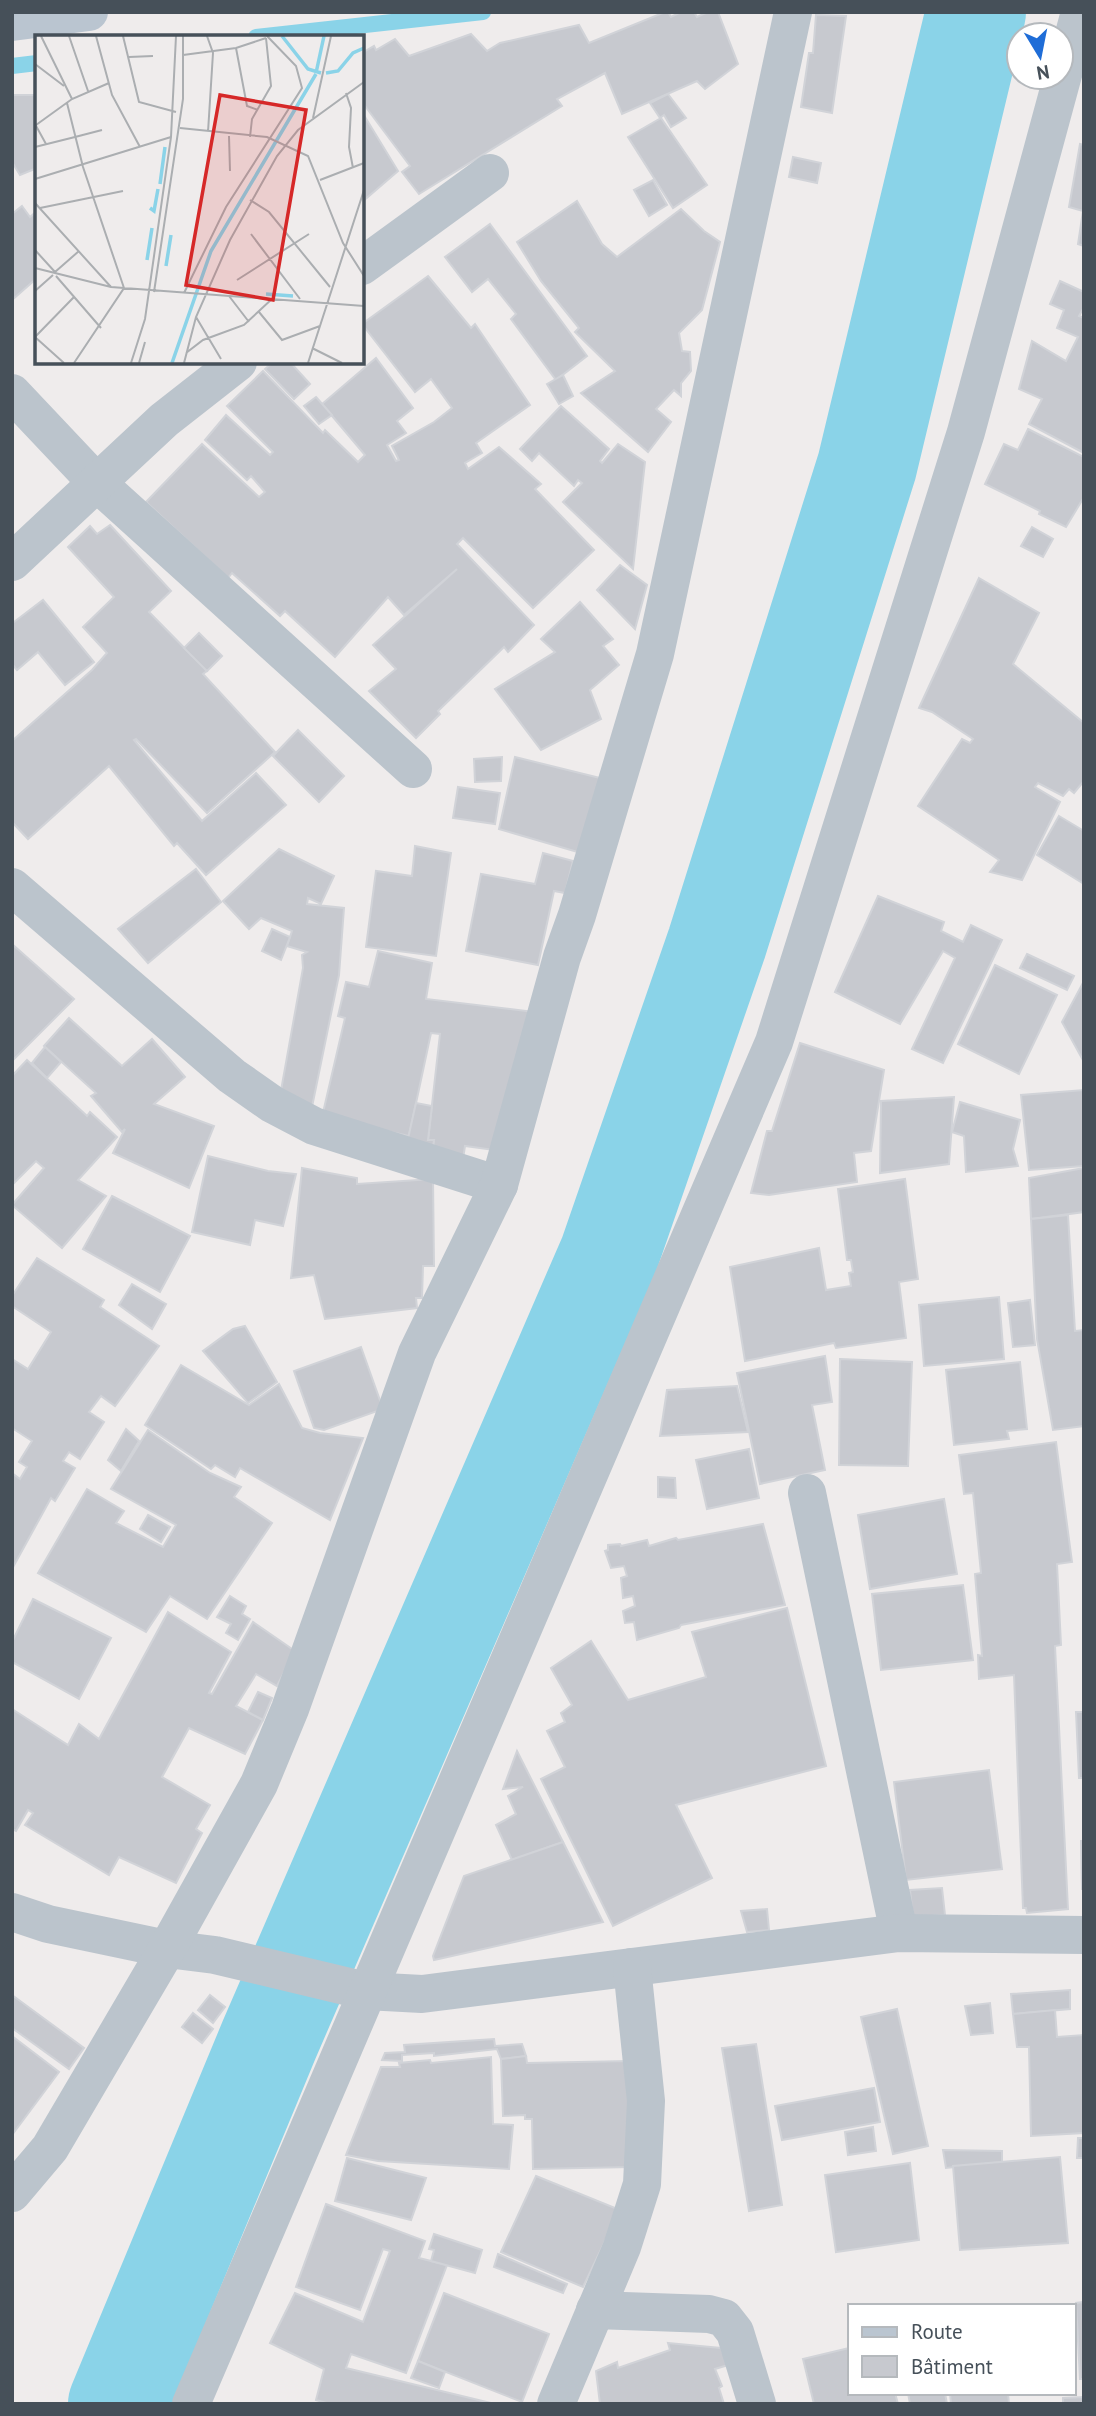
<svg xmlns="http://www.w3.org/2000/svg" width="1096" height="2416" font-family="'PT Sans',sans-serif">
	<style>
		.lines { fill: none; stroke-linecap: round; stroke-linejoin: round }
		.stream { stroke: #8ad3e8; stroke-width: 16 }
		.river { stroke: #8ad3e8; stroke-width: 100 }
		.building { fill: #c7c9cf; stroke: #d1d3d8; stroke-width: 2 }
		.street { stroke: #bbc4cc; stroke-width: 38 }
		.secondary { stroke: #bac5d0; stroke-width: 38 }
		.inset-river { fill: none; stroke: #8ad3e8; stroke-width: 3.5 }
		.inset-road { fill: none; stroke: #abaeb1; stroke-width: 2 }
		.view { fill: #d62828; fill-opacity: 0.15; stroke: #d62828; stroke-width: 3.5 }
		.inset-edge { fill: none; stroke: #465059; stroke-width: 3.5 }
	</style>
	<rect width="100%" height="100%" fill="#efecec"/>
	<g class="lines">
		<g class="stream">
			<polyline points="256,37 483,12"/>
			<polyline points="12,66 37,63"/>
		</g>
		<polyline class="river" points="118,2404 269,2040 609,1255 717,943 867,466 976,12"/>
	</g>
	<g class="building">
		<polygon points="665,12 668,12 671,17 681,12 694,12 697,17 708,12 718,12 738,64 705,89 697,81 622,114 605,73 557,99 562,106 419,194 402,172 410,166 362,102 362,53 374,46 376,50 395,39 409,56 471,34 487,51 500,43 579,25 589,43"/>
		<polygon points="816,15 846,16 832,113 801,107 809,53 813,53"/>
		<polygon points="668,94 686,118 671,127 664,115 660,118 650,103"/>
		<polygon points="12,95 37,95 37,168 20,175 12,162"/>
		<polygon points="362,112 398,171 362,202"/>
		<polygon points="661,118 707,185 673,208 628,137"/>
		<polygon points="1080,144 1084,145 1084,246 1078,244 1083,211 1069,207"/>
		<polygon points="793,157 821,163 817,183 789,177"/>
		<polygon points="653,180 667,205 649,216 634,190"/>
		<polygon points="577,201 602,244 617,257 681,209 704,231 720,242 702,310 679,333 682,351 690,352 691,371 681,383 681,396 674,390 656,409 671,422 648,452 581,393 615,371 575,332 579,328 541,281 517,242"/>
		<polygon points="22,206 30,217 37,211 37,278 12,300 12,214"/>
		<polygon points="490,224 587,356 556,380 511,319 516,314 488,279 472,292 445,257"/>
		<polygon points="428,276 471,328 475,324 530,405 476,443 482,453 465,463 468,469 499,447 541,484 535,489 594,550 533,608 463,538 457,544 534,625 508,652 504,647 438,711 440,714 416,738 369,691 396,669 373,645 457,569 404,615 388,597 335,657 285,611 280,616 232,573 228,578 146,502 202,444 259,497 265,492 251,476 247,480 205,440 226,415 270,455 273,452 227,406 263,371 323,433 325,430 358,462 365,455 322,404 376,358 413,408 397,421 406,433 387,445 396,461 399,460 392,446 434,422 452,408 431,379 415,392 362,324"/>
		<polygon points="1060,281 1084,292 1084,307 1079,316 1084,318 1084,453 1029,424 1042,399 1019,389 1032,341 1066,361 1078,337 1057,328 1064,310 1050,304"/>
		<polygon points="273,362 290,362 310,384 294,399 265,369"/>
		<polygon points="563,375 573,396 559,404 547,384"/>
		<polygon points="316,397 332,415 319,424 304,406"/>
		<polygon points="561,406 609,449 600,461 602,463 618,444 645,462 633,569 563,502 582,483 578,480 574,486 539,453 532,461 520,449"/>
		<polygon points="1028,429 1084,457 1084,497 1066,527 1039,514 1040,511 985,484 1004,444 1018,450"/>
		<polygon points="110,525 171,591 149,612 207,671 203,674 275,752 207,813 136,739 134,740 202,821 256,773 286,805 206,875 177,843 174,846 109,766 28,839 12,822 12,741 92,670 107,653 83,627 114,597 68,547 90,526 97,534"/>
		<polygon points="1032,527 1053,539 1043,557 1021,546"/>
		<polygon points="620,565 647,585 635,629 597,590"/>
		<polygon points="979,578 1039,613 1013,664 1084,723 1084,781 1074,793 1069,789 1063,796 1038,783 1035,787 1060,802 1022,880 990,872 999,860 918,806 962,739 970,743 973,739 932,712 919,708"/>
		<polygon points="43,600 94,662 65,685 38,652 17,670 12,664 12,620 14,622"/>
		<polygon points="580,602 613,639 603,646 619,665 590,690 601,719 541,750 495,689 555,652 541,639"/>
		<polygon points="199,633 222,656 207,671 184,648"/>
		<polygon points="298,730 344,776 319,802 273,756"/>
		<polygon points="502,757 501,781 475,782 474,759"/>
		<polygon points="515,757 600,778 581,853 499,829"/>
		<polygon points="458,787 500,793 495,824 453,818"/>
		<polygon points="1059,816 1084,831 1084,884 1037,855"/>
		<polygon points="415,846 451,853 436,956 366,947 376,871 412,876"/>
		<polygon points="279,849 334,876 321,904 308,898 307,904 344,908 339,975 312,1107 280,1096 303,968 302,955 307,952 287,946 292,931 261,918 249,929 223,901"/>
		<polygon points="543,853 573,861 565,893 554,891 538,965 466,951 481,874 535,884"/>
		<polygon points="196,869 221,902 148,963 118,929"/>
		<polygon points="878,896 944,922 941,931 963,942 971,925 1002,940 943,1063 912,1049 955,958 943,951 900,1024 835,992"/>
		<polygon points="272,929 290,937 281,960 262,951"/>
		<polygon points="12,944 74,999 12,1061"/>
		<polygon points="378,951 432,963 426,999 535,1012 501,1151 465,1146 463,1159 432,1153 434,1140 428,1140 440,1034 431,1033 409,1136 322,1117 345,1018 338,1016 346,982 369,987"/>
		<polygon points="1027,954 1074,976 1067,990 1020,968"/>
		<polygon points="995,965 1057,995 1019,1074 958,1044"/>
		<polygon points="1084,981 1084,1062 1062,1022"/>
		<polygon points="69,1018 122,1066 152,1039 185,1077 154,1104 214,1126 189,1188 113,1153 125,1129 122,1132 91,1096 96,1093 44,1046"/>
		<polygon points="800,1043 884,1070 871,1151 854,1153 857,1182 769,1195 751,1193 767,1131 772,1131"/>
		<polygon points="45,1047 61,1062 47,1078 32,1063"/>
		<polygon points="27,1060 87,1116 90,1112 117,1137 78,1180 106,1196 62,1248 12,1205 44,1168 36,1161 12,1185 12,1076"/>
		<polygon points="1084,1090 1084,1166 1029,1170 1021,1095"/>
		<polygon points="954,1097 949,1164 880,1173 881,1101"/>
		<polygon points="960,1102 1020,1120 1013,1149 1018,1166 966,1172 964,1136 952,1132"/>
		<polygon points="416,1103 432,1106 428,1140 434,1140 433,1147 407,1143"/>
		<polygon points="208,1156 268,1171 296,1174 283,1226 255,1220 250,1245 192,1232"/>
		<polygon points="302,1168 357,1178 357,1184 433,1179 434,1266 423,1266 422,1298 416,1298 417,1308 325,1319 314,1275 291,1278"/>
		<polygon points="1084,1168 1084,1212 1031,1219 1029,1178"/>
		<polygon points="905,1179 918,1279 899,1282 906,1338 836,1348 834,1343 745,1361 730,1267 819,1248 826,1290 851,1286 849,1273 853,1272 851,1260 847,1260 838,1189"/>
		<polygon points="112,1196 190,1236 160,1292 83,1249"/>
		<polygon points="1068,1215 1075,1331 1084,1330 1084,1426 1053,1430 1037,1339 1031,1219"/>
		<polygon points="37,1258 104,1300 100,1307 159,1346 115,1406 101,1396 89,1412 104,1422 80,1459 69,1452 63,1461 75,1468 55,1501 51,1498 12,1569 12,1473 20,1479 27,1467 19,1462 32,1441 12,1428 12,1359 28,1369 51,1332 12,1306 12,1296"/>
		<polygon points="132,1284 166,1304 152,1329 119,1305"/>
		<polygon points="999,1297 1004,1359 924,1366 919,1305"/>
		<polygon points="1030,1300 1035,1345 1013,1347 1008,1303"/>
		<polygon points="245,1326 277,1382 248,1403 203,1351 233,1329"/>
		<polygon points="361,1347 383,1409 324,1430 314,1428 294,1371"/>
		<polygon points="825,1356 832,1402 812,1405 825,1470 760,1484 737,1373"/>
		<polygon points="840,1359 912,1362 908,1466 839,1465"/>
		<polygon points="1020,1362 1027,1429 1007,1431 1009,1439 954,1445 946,1370"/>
		<polygon points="181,1365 249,1405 279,1384 302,1428 320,1433 363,1438 330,1520 240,1468 235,1477 215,1465 211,1469 145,1425"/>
		<polygon points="737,1386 748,1432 660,1436 667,1390"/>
		<polygon points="126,1429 139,1441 121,1471 108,1460"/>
		<polygon points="148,1430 210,1473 241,1487 234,1497 272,1523 207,1619 170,1596 146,1632 38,1573 87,1489 124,1511 116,1523 163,1547 176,1525 111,1489"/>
		<polygon points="1056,1442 1072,1562 1057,1564 1061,1645 1055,1646 1068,1909 1027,1913 1026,1908 1023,1908 1014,1675 979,1679 978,1655 982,1656 975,1574 981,1573 973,1493 964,1494 959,1455"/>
		<polygon points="749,1449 759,1498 707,1509 696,1460"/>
		<polygon points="658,1477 675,1478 676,1498 658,1497"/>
		<polygon points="944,1499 957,1574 870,1589 858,1515"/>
		<polygon points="148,1515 170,1527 161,1542 140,1529"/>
		<polygon points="763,1524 785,1605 681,1625 679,1628 637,1640 634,1622 625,1623 623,1611 635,1606 633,1596 623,1598 621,1578 627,1576 624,1566 611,1568 605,1551 608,1550 608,1545 620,1544 621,1546 647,1540 649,1546 676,1538 678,1540"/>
		<polygon points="963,1585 973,1660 881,1670 872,1594"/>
		<polygon points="230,1596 246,1606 242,1614 250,1619 238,1640 226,1633 231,1624 217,1617"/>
		<polygon points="33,1599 111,1638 79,1699 12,1662 12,1642"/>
		<polygon points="787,1608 826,1766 676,1805 712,1878 613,1926 541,1779 565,1767 547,1731 565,1722 561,1713 572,1705 551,1668 591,1641 628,1700 706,1677 692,1632"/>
		<polygon points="168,1612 231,1652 209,1693 212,1694 253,1622 295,1651 277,1686 256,1674 236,1706 263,1720 245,1754 189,1728 162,1777 210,1805 196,1829 202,1833 176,1883 119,1857 109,1875 25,1825 33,1813 28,1810 16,1831 12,1829 12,1709 68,1745 79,1724 99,1739"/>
		<polygon points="258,1692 272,1698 263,1720 248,1712"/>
		<polygon points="1076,1712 1084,1712 1084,1778 1079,1778"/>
		<polygon points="517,1751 563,1842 512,1860 496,1825 516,1814 508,1796 523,1787 503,1789"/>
		<polygon points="989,1770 1002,1869 906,1880 894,1782"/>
		<polygon points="1081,1841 1084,1841 1084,1889 1082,1889"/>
		<polygon points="563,1842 603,1922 434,1960 433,1956 464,1876"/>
		<polygon points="942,1888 945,1915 913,1917 910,1890"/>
		<polygon points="767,1909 769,1930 747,1932 741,1911"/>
		<polygon points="1070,1990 1070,2009 1013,2014 1011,1994"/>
		<polygon points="12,1995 84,2048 69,2069 12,2028"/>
		<polygon points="210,1995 225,2007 213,2023 198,2010"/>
		<polygon points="990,2003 993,2033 971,2035 965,2006"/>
		<polygon points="897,2009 928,2146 893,2154 861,2017"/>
		<polygon points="1055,2010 1057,2037 1084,2035 1084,2133 1031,2136 1029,2047 1017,2047 1013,2014"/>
		<polygon points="193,2013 213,2029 202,2043 182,2027"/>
		<polygon points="12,2036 59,2072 12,2135"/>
		<polygon points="494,2039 495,2046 522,2044 526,2056 501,2059 497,2049 434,2056 434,2053 402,2055 402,2061 382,2060 385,2053 405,2052 404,2045"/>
		<polygon points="756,2044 782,2205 749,2211 722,2048"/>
		<polygon points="526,2056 527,2063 629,2061 631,2167 533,2169 532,2119 525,2119 525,2115 503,2116 501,2059"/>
		<polygon points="491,2057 493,2124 513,2125 509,2169 378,2161 346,2155 381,2067 400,2067 399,2063 430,2060 431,2063"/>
		<polygon points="874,2088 880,2122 782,2140 775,2106"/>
		<polygon points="873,2127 876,2151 848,2155 845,2132"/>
		<polygon points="1078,2138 1084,2138 1084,2158 1077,2158"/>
		<polygon points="943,2150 1002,2151 1002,2162 946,2168"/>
		<polygon points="1060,2157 1068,2243 960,2250 953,2166"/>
		<polygon points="347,2158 426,2178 411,2220 335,2201"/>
		<polygon points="910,2163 919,2240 836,2252 825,2175"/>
		<polygon points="536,2176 620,2210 583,2287 501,2252"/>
		<polygon points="326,2204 425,2241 419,2258 447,2265 406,2373 351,2354 346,2368 495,2404 330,2404 316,2400 324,2369 270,2343 295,2293 363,2322 390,2251 383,2249 360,2310 296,2287"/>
		<polygon points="434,2234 482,2250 475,2273 431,2261 434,2250 429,2249"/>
		<polygon points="498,2254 567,2284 563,2293 494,2267"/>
		<polygon points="444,2293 549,2334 522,2402 418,2361"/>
		<polygon points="1084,2302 1084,2379 1080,2379 1076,2303"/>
		<polygon points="668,2343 721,2348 728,2365 715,2369 722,2386 719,2388 724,2404 600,2404 596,2371 617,2362 618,2368 670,2350"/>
		<polygon points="849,2348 849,2393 895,2393 898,2404 814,2404 803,2359"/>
		<polygon points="418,2361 445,2372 439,2388 411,2378"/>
		<polygon points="908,2393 945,2393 947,2404 910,2404"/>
		<polygon points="950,2393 1008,2393 1009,2404 951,2404"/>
		<polygon points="1084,2397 1084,2404 1063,2404 1063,2398"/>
	</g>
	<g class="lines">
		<g class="street">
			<polyline points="362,266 490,173"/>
			<polyline points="12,393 96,482 413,769"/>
			<polyline points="12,562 164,420 238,362"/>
			<polyline points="12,887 232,1076 272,1104 314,1126 499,1185"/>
			<polyline points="807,1493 899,1933"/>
			<polyline points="12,1912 48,1924 167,1949 215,1955 366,1991 422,1994 899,1933 1084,1935"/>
			<polyline points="12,2193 50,2148 167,1949 259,1784 290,1709 417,1353 499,1185 562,957 577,915 655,654 793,12"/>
			<polyline points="595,2310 709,2314 724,2318 735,2332 757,2404"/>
			<polyline points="191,2404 774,1042 966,432 1080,12"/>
			<polyline points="556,2404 622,2247 642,2184 646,2101 632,1967"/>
		</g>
		<polyline class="secondary" points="12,22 89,12"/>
	</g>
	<g transform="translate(35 35)">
		<rect width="329" height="329" fill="#efecec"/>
		<path class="inset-river" d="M247,1L273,34L286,38M281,38L289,1M291,38L303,36L318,18L329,13M125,149L130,112M115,173L119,176L123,154M112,225L117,193M131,231L136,200M231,259L258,261M137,328L176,216L281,39"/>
		<path class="inset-road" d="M6,1L37,64M34,1L53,56M61,1L77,60L105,112M88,1L104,67L141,77M172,1L178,18L173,97M201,13L212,71L223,75M148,20L201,13L231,3M94,22L118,21M0,29L29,51M311,58L316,73L314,112L318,133M32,68L48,132L89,253L39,328M278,83L296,1M0,89L11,109M1,90L37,64L74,48M145,93L232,102L273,121L308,208L329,241M194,101L195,136M40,102L67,95M215,102L217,84L236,51L231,3M0,112L40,102M0,144L136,102M285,145L329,128M215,165L234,177L295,252M0,168L76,252M5,173L88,156M216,199L265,264M0,215L20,237M0,233L76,252L329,271M20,237L44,216M21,241L66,293M202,245L274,199M0,256L18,240M119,257L148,64V1M149,258L191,172L267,53L261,31L232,1M194,261L214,287M224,277L247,305L285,291M161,282L186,324M0,302L39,262M0,302L29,328M277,313L307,328M151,318L168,305L209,290L238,263M96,328L110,284L136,102L141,1M104,328L110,307M149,328L161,282L195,205L242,121L263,95L329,47M273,328L329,155"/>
		<path class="view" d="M185,60L271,75L238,265L151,250Z"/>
		<rect width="329" height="329" class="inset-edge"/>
	</g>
	<rect width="1096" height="2416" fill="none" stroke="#465059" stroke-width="28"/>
	<rect x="848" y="2304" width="228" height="91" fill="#ffffff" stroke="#b5b9bd" stroke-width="2"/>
	<rect x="862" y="2327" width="35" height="10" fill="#bac5d0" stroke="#b5b9bd" stroke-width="2"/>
	<text x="911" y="2339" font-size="21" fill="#465059">Route</text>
	<rect x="862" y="2356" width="35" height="21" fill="#c7c9cf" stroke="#b5b9bd" stroke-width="2"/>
	<text x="911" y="2374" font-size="21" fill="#465059">Bâtiment</text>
	<g transform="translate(1040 56) rotate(170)"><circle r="33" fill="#ffffff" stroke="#b5b9bd" stroke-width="2"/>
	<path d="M0-5L12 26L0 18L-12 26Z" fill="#1f6dd7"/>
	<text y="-10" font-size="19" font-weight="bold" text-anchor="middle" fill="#465059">N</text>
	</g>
</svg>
